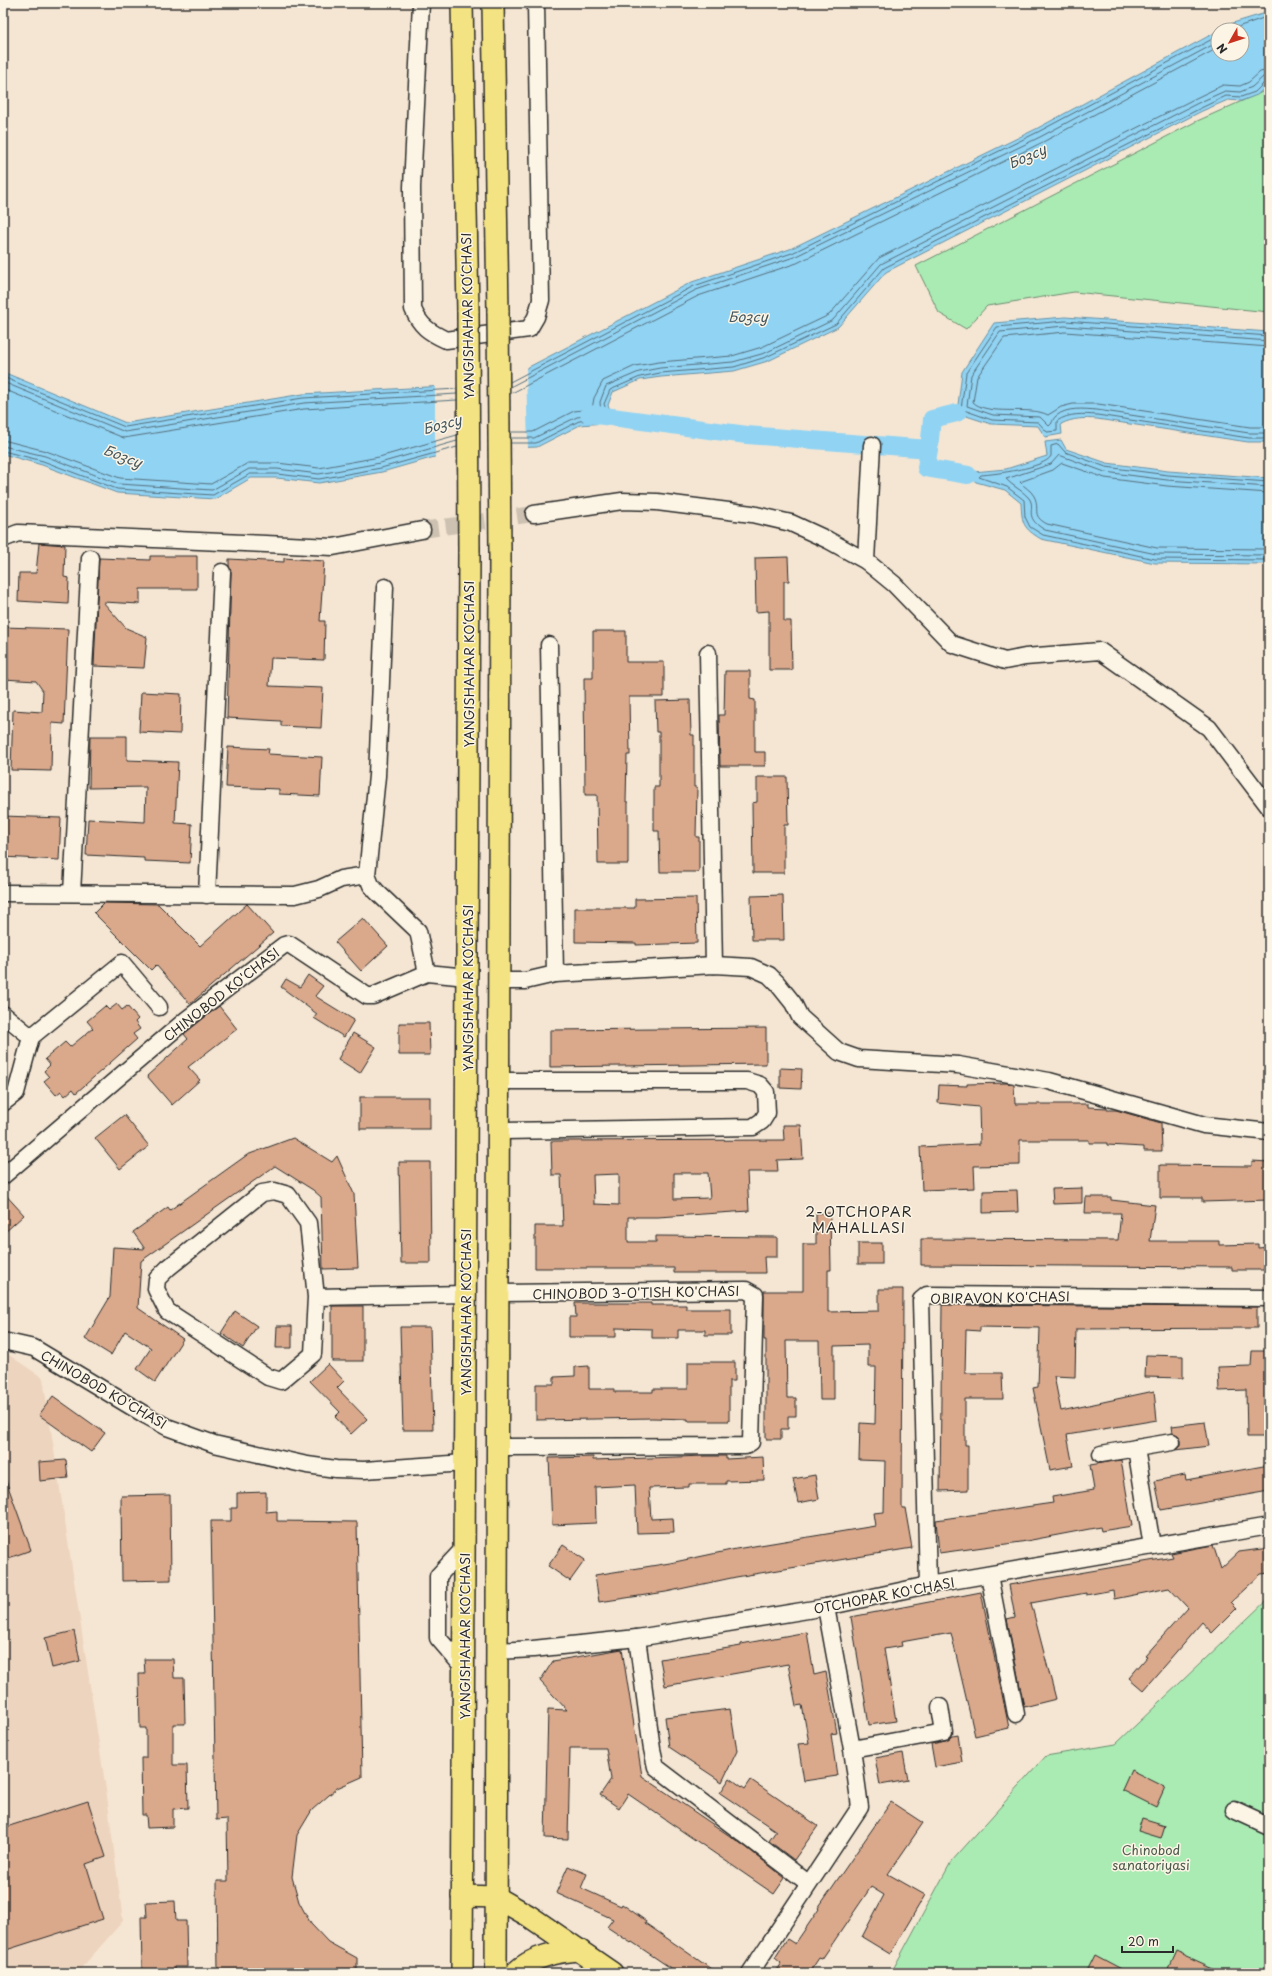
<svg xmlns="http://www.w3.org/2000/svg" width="1272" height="1976" font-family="'Playpen Sans',sans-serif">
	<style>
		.built { fill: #edd4be }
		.green { fill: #aaebb3; stroke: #6a8b6f }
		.water { fill: #91d3f3; stroke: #6890a3 }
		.pier { fill: #f5e6d3 }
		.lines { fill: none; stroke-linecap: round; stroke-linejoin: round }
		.shore { stroke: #546e7b; stroke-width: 1 }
		.canal { stroke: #91d3f3; stroke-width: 18 }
		.building { fill: #daa98c; stroke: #2b2b2b; fill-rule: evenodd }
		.minor-tunnel { stroke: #cdc1b1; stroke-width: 16; stroke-dasharray: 16 8; stroke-linecap: butt }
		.minor-casing { stroke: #2b2b2b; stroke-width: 19 }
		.major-casing { stroke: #2b2b2b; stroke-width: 24 }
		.minor { stroke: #fcf5e5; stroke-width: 16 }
		.major { stroke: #f4e382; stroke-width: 21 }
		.major-bridge-casing { stroke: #2b2b2b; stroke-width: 24; stroke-linecap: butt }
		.major-bridge { stroke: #f4e382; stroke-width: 21 }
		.labels { text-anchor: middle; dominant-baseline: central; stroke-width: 3; stroke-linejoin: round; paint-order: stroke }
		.street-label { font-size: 13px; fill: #2b2b2b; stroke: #fcf5e5 }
		.park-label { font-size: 13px; fill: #4b5b4d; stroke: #fcf5e5 }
		.water-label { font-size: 14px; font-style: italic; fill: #44555d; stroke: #fcf5e5 }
		.neighbourhood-label { font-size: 14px; letter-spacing: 1px; fill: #2b2b2b; stroke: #fcf5e5 }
	</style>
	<rect width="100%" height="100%" fill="#f5e6d3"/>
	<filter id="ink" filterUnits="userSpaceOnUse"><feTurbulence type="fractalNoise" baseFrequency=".025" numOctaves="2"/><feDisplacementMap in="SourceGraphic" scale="8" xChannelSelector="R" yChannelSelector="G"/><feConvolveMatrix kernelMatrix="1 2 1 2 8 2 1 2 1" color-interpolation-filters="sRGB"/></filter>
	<g filter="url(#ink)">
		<polygon class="built" points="6,1353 43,1378 107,1796 123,1921 77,1973 3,1973 3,1354"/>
		<g class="green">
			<polygon points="1269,89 1269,312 1074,292 987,306 966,329 939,313 916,266 1195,122"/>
			<polygon points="1269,1598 1269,1973 891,1973 951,1862 1046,1756 1116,1744"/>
		</g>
		<g class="water">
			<polygon points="1269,12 1269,84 1257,95 1241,101 1228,100 1202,111 886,272 838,327 768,361 734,371 661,377 640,380 613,392 608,405 616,422 580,425 537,447 459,450 382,472 319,483 277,478 251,478 215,499 117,493 42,465 3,454 3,372 126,423 303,394 498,383 692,282 790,249 1036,129 1218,31 1218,54 1242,54 1242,30 1220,30 1233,23"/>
			<path d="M1065,317L1269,332V442H1248L1097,419C1084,418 1073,418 1061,424L1062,434L1045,437L1038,426L991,424L957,413L962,372L994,323Z"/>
			<path d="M1061,440L1066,449L1107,463L1168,471L1269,478V564L1155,563L1041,539C1023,528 1022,524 1021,503L1005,490L976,482L968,475L973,472L1006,469L1047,456L1045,442Z"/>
		</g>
		<polygon class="pier" points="526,367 528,449 459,452 435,459 435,385 498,381"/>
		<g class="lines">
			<g class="shore">
				<polyline points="1229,30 1269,16"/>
				<path d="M1269,336L1065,321L997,327L966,373L961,409L992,420L1038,422L1047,432L1057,431V421C1069,413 1083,414 1097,415L1249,438H1269"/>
				<path d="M1269,341L1065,326L1000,332L971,375L967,406L993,415L1040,417L1049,426C1053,424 1052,419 1056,416C1067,407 1083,409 1097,410L1249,433H1269"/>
				<path d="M1269,347L1065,332L1004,338L977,377L973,402C988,417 1029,405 1048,415L1061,407L1073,404H1098L1250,427H1269"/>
				<polyline points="3,377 125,427 303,398 457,389"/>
				<polyline points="3,382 125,432 304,403 457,394"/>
				<polyline points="510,382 694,286 792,253 1038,132 1218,36"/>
				<polyline points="510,387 696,290 794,257 1040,137 1218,42"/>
				<polyline points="3,389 124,438 304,409 457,400"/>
				<polyline points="510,394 698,296 797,263 1043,142 1218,48"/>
				<polyline points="511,432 533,432 574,411 592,409 594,398 603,381 635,366 659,362 732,356 762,347 829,315 879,258 1196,98 1223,85 1240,86 1249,82 1260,72 1269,70"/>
				<polyline points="511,438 534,438 577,417 601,414 600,402 606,386 639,372 660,368 733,362 765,353 833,320 881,264 1198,103 1225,91 1240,92 1252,87 1263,77 1269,76"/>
				<polyline points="3,440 46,451 120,478 211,484 248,463 277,463 319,468 379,457 457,435"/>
				<polyline points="511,443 536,443 579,421 608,419 609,417 604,404 610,390 640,377 660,373 734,367 766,357 836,324 884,268 1201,108 1226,96 1241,97 1255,92 1265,82 1269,81"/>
				<polyline points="3,446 45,456 119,484 212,490 249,469 277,469 319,474 380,463 457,441"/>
				<polyline points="3,451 43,461 117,489 213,495 250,474 277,474 319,479 381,468 457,447"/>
				<path d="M1269,482L1168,475L1106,467L1065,452L1058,444L1051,446V456C1045,468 995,474 981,475L979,477L1007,487L1024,500L1025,517L1030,527L1043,535L1155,559L1269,560"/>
				<path d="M1269,487L1167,480L1105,472L1059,455L1051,464L1006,479C1012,486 1022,490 1028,497C1038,508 1021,516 1045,530L1156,554L1269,555"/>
				<path d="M1269,493L1167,486L1105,478L1062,463L1053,470L1020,482C1024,487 1031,490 1034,496C1041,509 1030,515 1047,524L1157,548L1269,549"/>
			</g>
			<g class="canal">
				<polyline points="589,414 747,435 929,449 926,468 968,475"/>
				<polyline points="929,449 932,419 957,413"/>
			</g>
		</g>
		<g class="building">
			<polygon points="39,543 65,545 64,577 69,578 68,604 18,601 19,573 36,573"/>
			<polygon points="150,556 197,556 197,589 140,589 140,604 103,602 126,628 147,637 144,668 94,666 99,558 150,560"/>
			<polygon points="788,557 789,581 784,581 784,621 791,621 792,670 769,670 769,611 756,612 755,558"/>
			<polygon points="284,558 324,561 320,621 325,621 324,660 271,658 269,686 323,688 321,728 281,726 281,721 227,718 231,572 229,566 229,559 284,562"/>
			<polygon points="3,627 68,629 64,724 52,723 51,771 11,770 13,710 42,712 43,691 36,681 3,679"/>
			<polygon points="593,631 626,631 626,662 664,662 664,697 629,697 630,755 627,755 626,802 628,802 628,864 598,864 597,795 585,795 584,678 593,678"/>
			<polygon points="725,671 750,671 750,699 755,700 755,752 765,752 765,766 720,766 719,715 724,715"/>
			<polygon points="141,692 181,694 180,734 139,732"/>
			<polygon points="690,700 691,735 694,735 694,787 697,787 696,837 699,837 699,872 660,872 659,831 654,831 654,787 659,787 659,732 656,732 655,701"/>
			<polygon points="90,736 127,736 127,760 178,762 175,823 192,824 190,863 144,861 144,858 86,855 88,819 145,822 146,787 89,788"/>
			<polygon points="228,747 269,749 268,754 322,757 320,796 279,794 279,789 226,787"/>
			<polygon points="757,777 787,777 788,825 784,825 784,873 753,873 752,803 757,802"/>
			<polygon points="3,816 61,818 59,860 3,857"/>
			<polygon points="783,895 784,940 752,940 751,896"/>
			<polygon points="696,898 697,943 636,945 636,943 575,942 575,908 635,908 635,899"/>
			<polygon points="104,903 158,904 200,946 247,904 273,933 190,1004 156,965 151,970 94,913"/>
			<polygon points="363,918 388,946 361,971 335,942"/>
			<polygon points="308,975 323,986 315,996 354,1020 344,1037 314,1018 317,1014 281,987 286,979 300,987"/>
			<polygon points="117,1004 122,1010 127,1006 138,1019 135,1022 140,1029 133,1034 137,1039 76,1093 73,1089 65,1096 61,1091 56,1095 44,1081 49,1077 44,1071 50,1065 45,1059 65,1042 70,1047 93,1028 87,1021 105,1006 109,1010"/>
			<polygon points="219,1006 237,1029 188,1067 200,1080 172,1105 147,1076 188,1039 184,1034"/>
			<polygon points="399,1023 429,1023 430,1055 399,1055"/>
			<polygon points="766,1028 766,1064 550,1067 550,1030"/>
			<polygon points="353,1033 376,1047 360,1073 338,1059"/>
			<polygon points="780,1068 802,1069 801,1089 780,1088"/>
			<polygon points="1007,1083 1014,1085 1015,1104 1088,1104 1088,1107 1107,1108 1107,1110 1116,1110 1161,1123 1162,1151 1144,1151 1144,1147 1107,1145 1107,1143 1089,1143 1089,1140 1020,1140 1020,1165 974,1166 975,1188 922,1190 920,1147 980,1144 979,1107 938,1103 939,1085 967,1086 967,1084"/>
			<rect x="360" y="1097" width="70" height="32"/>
			<polygon points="124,1115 149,1146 120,1169 95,1138"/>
			<path d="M783,1125H801L803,1159L777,1160L778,1172H747L749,1211L658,1217H628V1242H656V1236L777,1237V1257H764L765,1273H674V1268H535V1226H563L561,1175H552L551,1141L784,1140ZM674,1173H708L710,1198L674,1199ZM619,1174V1205L594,1204L593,1175Z"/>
			<polygon points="293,1138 332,1162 337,1156 354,1194 358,1268 323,1269 321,1197 313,1190 275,1166 141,1261 138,1308 183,1339 155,1382 137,1369 151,1348 125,1331 111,1355 85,1339 110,1297 113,1247 145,1249 133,1232 168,1207 170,1210 247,1155"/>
			<polygon points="1252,1161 1269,1162 1269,1200 1202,1202 1202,1198 1160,1198 1160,1165 1252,1166"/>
			<polygon points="399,1162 430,1162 431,1263 401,1263"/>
			<polygon points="1082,1188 1082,1203 1053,1204 1052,1189"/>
			<polygon points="1017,1190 1018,1212 983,1213 983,1191"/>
			<polygon points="3,1192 24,1215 3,1234"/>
			<polygon points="1086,1197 1111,1197 1111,1200 1155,1205 1150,1241 1219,1241 1219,1245 1258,1244 1258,1248 1269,1247 1269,1270 1232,1270 1232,1267 921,1265 921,1239 1118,1240 1121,1213 1085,1213"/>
			<polygon points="816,1213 830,1213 831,1270 828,1270 828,1312 879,1311 879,1289 903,1289 902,1508 905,1508 912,1548 736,1577 666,1592 599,1602 595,1575 670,1563 736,1549 875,1526 873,1513 884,1512 885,1461 859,1460 860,1423 875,1424 876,1367 868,1367 868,1345 834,1346 834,1400 820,1400 819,1341 786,1341 787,1398 796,1398 796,1416 788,1416 788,1429 781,1429 781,1439 766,1439 766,1340 764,1340 764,1291 803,1291 803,1244 816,1244"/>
			<rect x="858" y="1243" width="24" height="21"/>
			<polygon points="575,1303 651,1303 651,1305 686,1305 686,1309 731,1309 731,1335 705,1335 705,1330 678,1330 678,1338 652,1338 652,1329 616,1328 616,1337 569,1337 569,1317 576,1317"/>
			<polygon points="942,1305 1257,1307 1257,1328 1076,1329 1075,1377 1054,1376 1061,1411 1154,1391 1157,1420 1067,1435 1073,1466 1050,1470 1033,1388 1038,1387 1040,1328 980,1327 980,1331 966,1330 965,1373 1002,1373 1003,1399 965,1399 965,1445 968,1445 968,1490 940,1491"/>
			<rect x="332" y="1306" width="31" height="55"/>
			<polygon points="235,1311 257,1326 243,1348 221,1333"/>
			<polygon points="277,1326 292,1326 292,1348 276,1348"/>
			<polygon points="400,1327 430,1327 433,1430 403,1430"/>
			<polygon points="1252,1351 1269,1351 1269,1437 1247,1437 1246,1390 1219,1391 1218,1367 1251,1366"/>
			<polygon points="1146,1355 1183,1356 1183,1378 1145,1377"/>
			<polygon points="688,1362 735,1362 735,1381 729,1381 729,1421 688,1421 688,1419 653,1418 536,1420 536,1384 554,1384 554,1377 575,1376 575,1367 589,1366 589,1389 615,1389 615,1392 653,1392 653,1389 688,1389"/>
			<polygon points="328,1364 344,1381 337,1388 367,1419 351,1434 335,1417 340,1412 310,1381"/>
			<polygon points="53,1396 105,1433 91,1452 39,1415"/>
			<polygon points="1205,1422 1209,1446 1176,1450 1181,1446 1181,1441 1179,1436 1173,1433 1172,1426"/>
			<polygon points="705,1456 726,1456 726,1459 763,1457 764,1480 726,1481 726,1484 689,1484 689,1487 649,1488 651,1519 673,1518 674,1532 637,1533 635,1485 595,1487 596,1523 552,1525 549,1458 593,1457 593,1460"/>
			<polygon points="66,1460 68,1478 40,1481 39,1462"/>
			<polygon points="1121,1460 1132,1526 1101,1531 1100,1527 1021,1542 939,1553 936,1520 1053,1503 1052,1497 1094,1490 1090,1465"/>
			<polygon points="1269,1465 1269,1491 1161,1510 1155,1481 1185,1475 1186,1480"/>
			<polygon points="815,1475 819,1499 798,1503 793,1479"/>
			<polygon points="3,1478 5,1478 31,1550 3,1560"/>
			<polygon points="266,1492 266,1512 277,1511 277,1521 357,1522 362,1777 337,1788 312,1810 297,1835 292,1877 299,1902 311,1924 328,1942 357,1958 357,1973 218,1973 217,1881 228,1881 227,1819 216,1820 211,1521 231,1521 231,1508 237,1508 237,1493"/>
			<polygon points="170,1495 171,1580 122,1581 121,1496"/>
			<polygon points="563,1545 585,1560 570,1581 548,1566"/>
			<polygon points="1213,1545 1221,1569 1239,1552 1269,1548 1269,1573 1261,1574 1231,1602 1237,1608 1212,1633 1202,1622 1143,1690 1129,1678 1147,1657 1145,1656 1188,1608 1169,1588 1114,1599 1113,1590 1086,1595 1086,1593 1031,1603 1056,1699 1024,1707 1007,1619 1015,1617 1009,1585 1173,1557 1171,1553"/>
			<polygon points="981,1592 1009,1728 975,1736 951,1633 901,1642 902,1646 884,1649 896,1721 869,1725 851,1617"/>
			<polygon points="74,1631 80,1661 52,1668 45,1638"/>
			<polygon points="807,1632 814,1675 826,1672 837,1733 831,1734 837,1776 804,1781 798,1744 809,1743 802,1705 796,1706 788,1664 665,1686 660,1659 741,1646 741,1644"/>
			<polygon points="622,1649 642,1776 746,1847 785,1878 774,1894 628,1794 619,1808 600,1795 611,1779 606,1748 570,1748 568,1839 545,1838 548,1709 567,1710 540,1681 553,1661"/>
			<polygon points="144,1659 173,1659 174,1678 184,1678 185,1724 173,1724 173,1765 187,1765 188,1808 173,1809 173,1827 147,1828 146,1815 142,1815 141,1758 146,1758 146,1728 140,1728 139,1674 145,1674"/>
			<polygon points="730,1709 737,1751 722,1782 669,1747 665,1717"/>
			<polygon points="958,1735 962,1762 935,1767 931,1744 946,1741 953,1736"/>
			<polygon points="903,1753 908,1780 880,1785 875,1758"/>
			<polygon points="1131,1770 1165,1787 1156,1807 1122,1790"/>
			<polygon points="730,1778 745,1789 751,1780 818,1826 794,1860 769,1841 776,1831 720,1793"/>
			<polygon points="88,1801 106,1857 86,1864 103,1919 3,1951 3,1828"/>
			<polygon points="891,1802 923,1823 888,1874 925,1895 890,1954 862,1937 884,1895 871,1887 822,1959 819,1958 809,1973 774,1973 781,1963 775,1958 787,1939 795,1944 819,1909 818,1908"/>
			<polygon points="1142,1818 1165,1825 1161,1838 1138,1831"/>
			<polygon points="568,1866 587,1874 581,1888 621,1906 622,1904 646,1921 645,1923 717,1973 678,1973 632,1942 631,1943 607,1927 613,1919 556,1893"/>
			<polygon points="175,1901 176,1921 186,1921 187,1967 174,1967 175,1973 147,1973 147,1971 142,1971 141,1917 147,1917 146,1902"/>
			<polygon points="1175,1951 1224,1973 1165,1973"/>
			<polygon points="1095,1955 1129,1973 1086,1973"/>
		</g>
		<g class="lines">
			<polyline class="minor-tunnel" points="422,530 534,514"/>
			<defs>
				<g id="minor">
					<path d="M421,3L412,187L413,309C420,326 429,332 446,340L529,329L536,317L541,300L536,3"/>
					<polyline points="534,514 622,501 657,502 752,514 791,523 828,540 866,561 894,584 952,644 1005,661 1025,657 1100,651 1209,728 1269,807"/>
					<polyline points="3,539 18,533 333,547 422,530"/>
					<polyline points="866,561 872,445"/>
					<polyline points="549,645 555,974"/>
					<polyline points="708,653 714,965"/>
					<polyline points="367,875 377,776 385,587"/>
					<polyline points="3,893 295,895 319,889 341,879 367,875 371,885 377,892 418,931 427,973"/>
					<polyline points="72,893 90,558"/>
					<polyline points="207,895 222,572"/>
					<polyline points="499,981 525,981 555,974 714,965 751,967 769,975 777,983 793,1003 800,1017 839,1052 859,1059 958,1065 1049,1081 1204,1125 1269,1132"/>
					<polyline points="3,1014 31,1037 122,963 159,1007"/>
					<polyline points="3,1103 16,1093 31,1037"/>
					<polyline points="499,1131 753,1127 762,1121 767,1113 766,1092 760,1085 747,1081 499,1081"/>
					<polyline points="3,1176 187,1019 284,945 289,944 367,996 373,996 427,973 467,977"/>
					<polyline points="316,1297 308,1223 288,1195 274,1191 262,1193 168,1268 157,1279 156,1289 167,1311 268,1377 281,1381 313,1354 316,1297 465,1294"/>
					<polyline points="3,1341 34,1348 147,1416 167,1427 214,1444 307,1465 336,1469 364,1470 465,1463"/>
					<polyline points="498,1447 745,1446 751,1442 755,1295 746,1290 498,1293"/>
					<polyline points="1136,1448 1152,1546"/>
					<polyline points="1101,1454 1172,1442"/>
					<polyline points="989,1575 1016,1714"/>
					<polyline points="928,1585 921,1300 927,1295 1269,1298"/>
					<polyline points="637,1638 652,1749 656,1767 808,1883"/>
					<polyline points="497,1651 533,1649 637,1638 826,1607 928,1585 1269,1526"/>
					<polyline points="463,1667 438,1638 438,1576 464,1548"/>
					<polyline points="852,1749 944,1732 940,1707"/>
					<polyline points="1234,1810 1269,1826"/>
					<polyline points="750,1973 860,1807 852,1749 826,1607"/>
				</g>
				<g id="major">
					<polyline points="462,3 468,312"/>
					<polyline points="493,3 498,312"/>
					<polyline points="462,1896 496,1897 529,1916 612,1973"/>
					<polyline points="462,1973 469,552"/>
					<polyline points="496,1973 500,552"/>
					<path d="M515,1973C531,1957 558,1951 579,1950"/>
				</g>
			</defs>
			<use href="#minor" class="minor-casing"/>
			<use href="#major" class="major-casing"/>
			<use href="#minor" class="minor"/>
			<use href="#major" class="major"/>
			<defs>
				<g id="major-bridge">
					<polyline points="468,312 469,552"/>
					<polyline points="498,312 500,552"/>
				</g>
			</defs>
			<use href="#major-bridge" class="major-bridge-casing"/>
			<use href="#major-bridge" class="major-bridge"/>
		</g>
	</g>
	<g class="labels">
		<g class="street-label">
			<text transform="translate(467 316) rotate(-91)">YANGISHAHAR KO‘CHASI</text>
			<text transform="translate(468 664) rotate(-90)">YANGISHAHAR KO‘CHASI</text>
			<text transform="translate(467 988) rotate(-90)">YANGISHAHAR KO‘CHASI</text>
			<text transform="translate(221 994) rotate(-38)">CHINOBOD KO'CHASI</text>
			<text transform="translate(636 1292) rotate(-1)">CHINOBOD 3-O'TISH KO'CHASI</text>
			<text transform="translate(1000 1297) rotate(-1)">OBIRAVON KO'CHASI</text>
			<text transform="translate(465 1312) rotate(-90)">YANGISHAHAR KO‘CHASI</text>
			<text transform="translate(104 1389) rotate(30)">CHINOBOD KO'CHASI</text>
			<text transform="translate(884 1595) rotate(-11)">OTCHOPAR KO'CHASI</text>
			<text transform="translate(464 1636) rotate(-90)">YANGISHAHAR KO‘CHASI</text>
		</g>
		<g class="park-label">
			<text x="1151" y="1849">Chinobod<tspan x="1151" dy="15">sanatoriyasi</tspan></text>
		</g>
		<g class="water-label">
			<text transform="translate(1027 156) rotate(-24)">Бозсу</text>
			<text x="748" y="316">Бозсу</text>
			<text transform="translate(442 424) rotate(-15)">Бозсу</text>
			<text transform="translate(123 456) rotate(21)">Бозсу</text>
		</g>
		<g class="neighbourhood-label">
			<text x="859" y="1211">2-OTCHOPAR<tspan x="859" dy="16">MAHALLASI</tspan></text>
		</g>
	</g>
	<rect width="1272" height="1976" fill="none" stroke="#fcf5e5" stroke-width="16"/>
	<rect x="8" y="8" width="1256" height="1960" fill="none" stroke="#2b2b2b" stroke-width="1.5" filter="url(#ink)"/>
	<g transform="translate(1230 42) rotate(231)"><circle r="19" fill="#fcf5e5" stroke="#a8a49b"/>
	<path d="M0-3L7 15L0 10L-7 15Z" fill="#c8321e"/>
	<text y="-6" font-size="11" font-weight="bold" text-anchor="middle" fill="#2b2b2b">N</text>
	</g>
	<path d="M1122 1946v6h51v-6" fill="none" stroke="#2b2b2b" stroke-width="2"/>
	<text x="1128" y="1946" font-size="12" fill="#2b2b2b" stroke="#fcf5e5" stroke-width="3" paint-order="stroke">20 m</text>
</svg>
